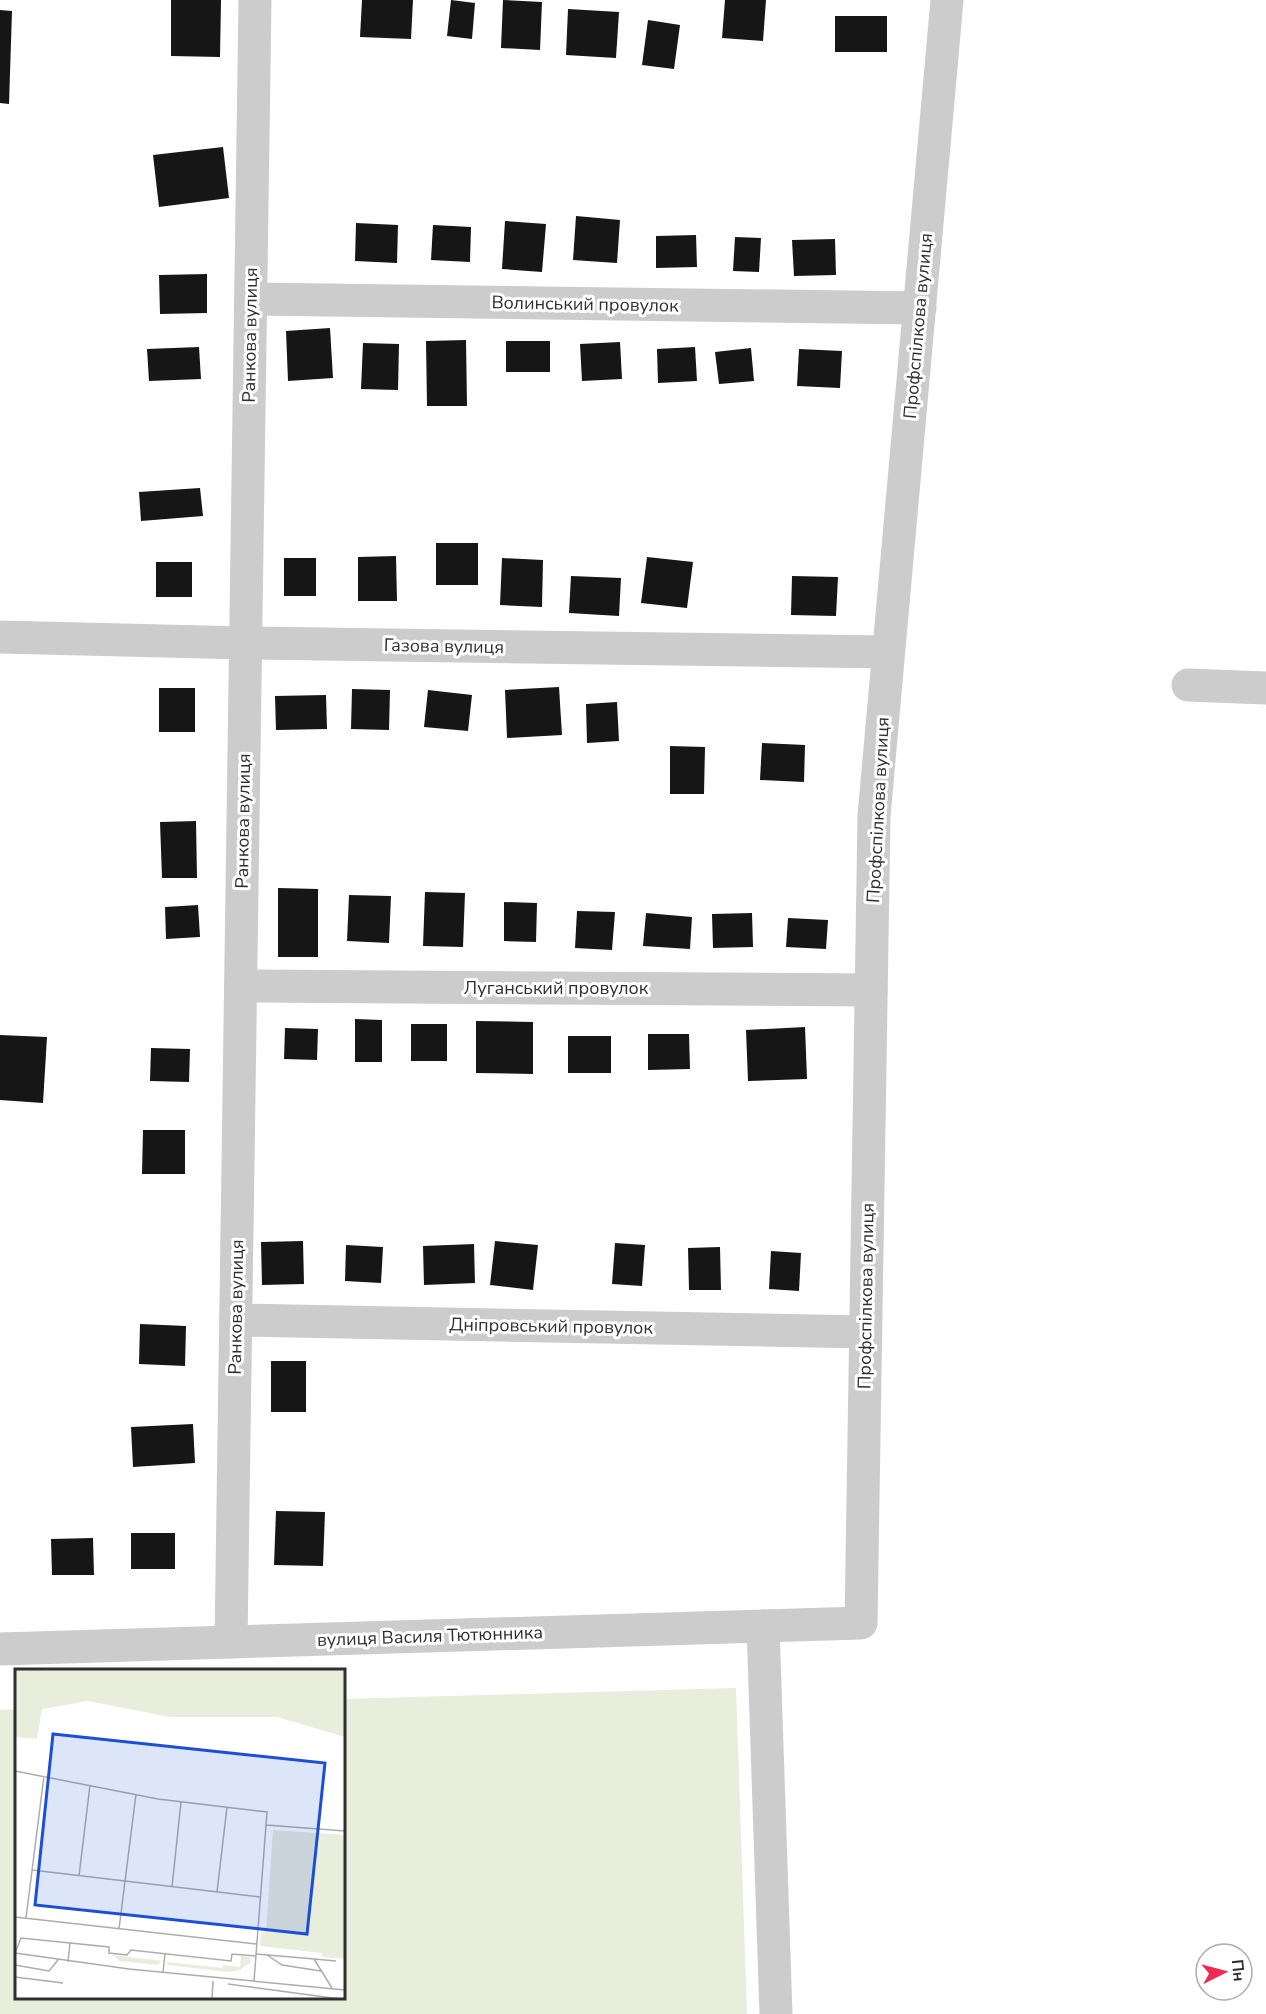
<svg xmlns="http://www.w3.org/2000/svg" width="1266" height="2014" font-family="'Nunito Sans',sans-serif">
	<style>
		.green { fill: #e8eddc }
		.building { fill: #161616 }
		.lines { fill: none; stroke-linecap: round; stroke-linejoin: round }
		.minor { stroke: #ccc; stroke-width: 33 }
		.labels { text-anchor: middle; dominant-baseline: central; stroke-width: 6; stroke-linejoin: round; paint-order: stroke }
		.street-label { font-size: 18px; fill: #2f2f2f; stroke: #fff }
		.inset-road { fill: none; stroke: #acacac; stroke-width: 1.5 }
		.view { fill: #1d4ed8; fill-opacity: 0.15; stroke: #1d4ed8; stroke-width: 3 }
		.inset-edge { fill: none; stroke: #2f2f2f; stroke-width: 3 }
	</style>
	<rect width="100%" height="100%" fill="#fff"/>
	<polygon class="green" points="736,1688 747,2014 0,2014 0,1710 16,1709 16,1998 344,1998 344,1699"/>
	<g class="building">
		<polygon points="171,0 221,0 220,57 171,56"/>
		<polygon points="362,0 413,0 411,39 360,37"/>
		<polygon points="451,0 475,3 472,39 447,36"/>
		<polygon points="503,0 542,2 540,50 501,48"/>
		<polygon points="725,0 766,0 763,41 722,38"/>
		<polygon points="568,9 619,12 616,58 566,55"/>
		<polygon points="0,10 12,11 9,104 0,103"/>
		<rect x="835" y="16" width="52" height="36"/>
		<polygon points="648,20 680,25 674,69 642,65"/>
		<polygon points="223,147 229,198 159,207 153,155"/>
		<polygon points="576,216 620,220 617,263 573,260"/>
		<polygon points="505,221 546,224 542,272 502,269"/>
		<polygon points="356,223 398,225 397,263 355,261"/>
		<polygon points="433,225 471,227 470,262 431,260"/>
		<polygon points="696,235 697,267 656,268 656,236"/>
		<polygon points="735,237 761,238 759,272 733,271"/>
		<polygon points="835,239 836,275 794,276 792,240"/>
		<polygon points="207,274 207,313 160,314 159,275"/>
		<polygon points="330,328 333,378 288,381 286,331"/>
		<polygon points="466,340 467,406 427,406 426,341"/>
		<rect x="506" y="341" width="44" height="31"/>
		<polygon points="620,342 622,379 582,381 580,344"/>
		<polygon points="363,343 399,344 398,390 361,389"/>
		<polygon points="199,347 201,379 149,381 147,349"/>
		<polygon points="695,347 697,381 658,383 657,349"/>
		<polygon points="751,348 754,381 719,384 715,352"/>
		<polygon points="799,349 842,351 840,388 797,386"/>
		<polygon points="200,488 203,516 141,521 139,492"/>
		<rect x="436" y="543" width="42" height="42"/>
		<polygon points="396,556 397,601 358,601 358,557"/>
		<polygon points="647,557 693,562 687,608 641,603"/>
		<rect x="284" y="558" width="32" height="38"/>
		<polygon points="502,558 543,560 542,607 500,605"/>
		<rect x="156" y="562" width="36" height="35"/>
		<polygon points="571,576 621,578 619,616 569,613"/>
		<polygon points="792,576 838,577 836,616 791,615"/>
		<polygon points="559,687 562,735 507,738 505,690"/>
		<rect x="159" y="688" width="36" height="44"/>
		<polygon points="352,689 390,690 389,730 351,729"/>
		<polygon points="428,690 472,695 468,731 424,727"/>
		<polygon points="326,695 327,729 276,730 275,696"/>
		<polygon points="617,702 619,741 587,743 586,704"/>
		<polygon points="762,743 805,745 804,782 760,780"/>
		<polygon points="670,746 705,747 704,794 670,794"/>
		<polygon points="196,821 197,878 162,878 160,822"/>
		<polygon points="278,888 318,889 318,957 278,957"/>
		<polygon points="425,892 465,893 463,947 423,946"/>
		<polygon points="349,895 391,896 389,943 347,941"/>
		<polygon points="504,902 537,903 536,942 504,941"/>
		<polygon points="198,905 200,937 166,939 165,907"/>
		<polygon points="577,911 615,912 612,950 575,948"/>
		<polygon points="646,913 692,917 690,949 643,946"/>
		<polygon points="752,913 753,947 713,948 712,914"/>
		<polygon points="788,918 828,920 826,949 786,947"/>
		<polygon points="355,1019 382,1020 382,1062 355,1062"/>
		<polygon points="476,1021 533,1022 533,1074 476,1073"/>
		<rect x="411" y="1024" width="36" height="37"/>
		<polygon points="805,1027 807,1079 748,1081 746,1030"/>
		<polygon points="285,1028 318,1029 317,1060 284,1059"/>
		<polygon points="648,1034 689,1034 690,1069 648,1070"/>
		<polygon points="0,1035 47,1037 43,1103 0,1100"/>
		<rect x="568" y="1036" width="43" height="37"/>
		<polygon points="151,1048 190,1049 189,1082 150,1081"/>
		<polygon points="143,1130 185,1130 185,1174 142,1174"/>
		<polygon points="303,1241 304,1284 262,1285 261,1242"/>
		<polygon points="495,1241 538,1245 533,1290 490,1285"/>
		<polygon points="615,1243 645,1245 642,1286 612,1284"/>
		<polygon points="474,1244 475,1283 424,1285 423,1246"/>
		<polygon points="346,1245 383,1247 381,1283 345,1281"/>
		<polygon points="720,1247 721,1290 689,1290 688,1248"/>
		<polygon points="771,1251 801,1253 799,1291 769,1289"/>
		<polygon points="140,1324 186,1326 185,1366 139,1364"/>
		<rect x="271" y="1361" width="35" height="51"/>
		<polygon points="193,1424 195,1463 133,1467 131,1427"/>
		<polygon points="276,1511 325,1512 323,1566 274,1565"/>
		<rect x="131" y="1533" width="44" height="36"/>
		<polygon points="93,1538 94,1575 52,1575 51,1539"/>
	</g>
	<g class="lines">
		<g class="minor">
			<polyline points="251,299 920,308"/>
			<polyline points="0,637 246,643 888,652"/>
			<polyline points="1188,685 1266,688"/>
			<polyline points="241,986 871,990"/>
			<polyline points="236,1320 865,1332"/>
			<polyline points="763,1626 776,2014"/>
			<polyline points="231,1642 255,0"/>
			<polyline points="0,1649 861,1623 874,816 947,0"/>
		</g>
	</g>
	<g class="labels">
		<g class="street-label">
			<text transform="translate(585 304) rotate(1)">Волинський провулок</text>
			<text transform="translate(918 326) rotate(-85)">Профспілкова вулиця</text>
			<text transform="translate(250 335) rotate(-89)">Ранкова вулиця</text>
			<text transform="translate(444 646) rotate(1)">Газова вулиця</text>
			<text transform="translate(878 810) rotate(-87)">Профспілкова вулиця</text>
			<text transform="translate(243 821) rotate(-89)">Ранкова вулиця</text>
			<text x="556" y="988">Луганський провулок</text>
			<text transform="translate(866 1296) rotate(-89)">Профспілкова вулиця</text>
			<text transform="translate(236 1307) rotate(-89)">Ранкова вулиця</text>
			<text transform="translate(551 1326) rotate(1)">Дніпровський провулок</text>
			<text transform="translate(430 1636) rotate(-2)">вулиця Василя Тютюнника</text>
		</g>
	</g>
	<g transform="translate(15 1669)">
		<rect width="330" height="330" fill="#fff"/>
		<path d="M0,0H330V68L262,48H155L73,32L27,40L22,70L0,68ZM258,161L330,166V290L307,288V284L245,277L246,263H251ZM97,286L147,292L142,296L105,292ZM226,287L235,288L236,293L225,301L212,303L153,296L151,293L208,299V296L225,298Z" fill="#e8eddc"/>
		<path class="inset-road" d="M0,102L143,130L252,143L239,312M251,156L330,162M17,201L245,228M64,207L75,116M157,218L166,133M202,223L212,138M0,248L242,275M11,249L29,107M104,260L121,125M0,284L6,269L94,278V284L112,286L116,281L216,292L217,285L241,287M0,284L114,300L330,321M241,285L299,290L317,319M252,286L267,296L306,302M299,290L321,292M53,293L55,274M0,296L34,302L43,291M148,303L150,285M0,308L48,314M213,315L325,330M197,330L198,312"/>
		<path class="view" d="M38,65L310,94L292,265L20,236Z"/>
		<rect width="330" height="330" class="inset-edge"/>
	</g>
	<g transform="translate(1224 1972) rotate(84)"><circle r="28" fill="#ffffff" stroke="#acacac" stroke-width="1.5"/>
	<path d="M0-4.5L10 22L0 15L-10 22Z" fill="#ef2952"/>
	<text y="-9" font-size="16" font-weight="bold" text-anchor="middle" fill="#2f2f2f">Пн</text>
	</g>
</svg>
